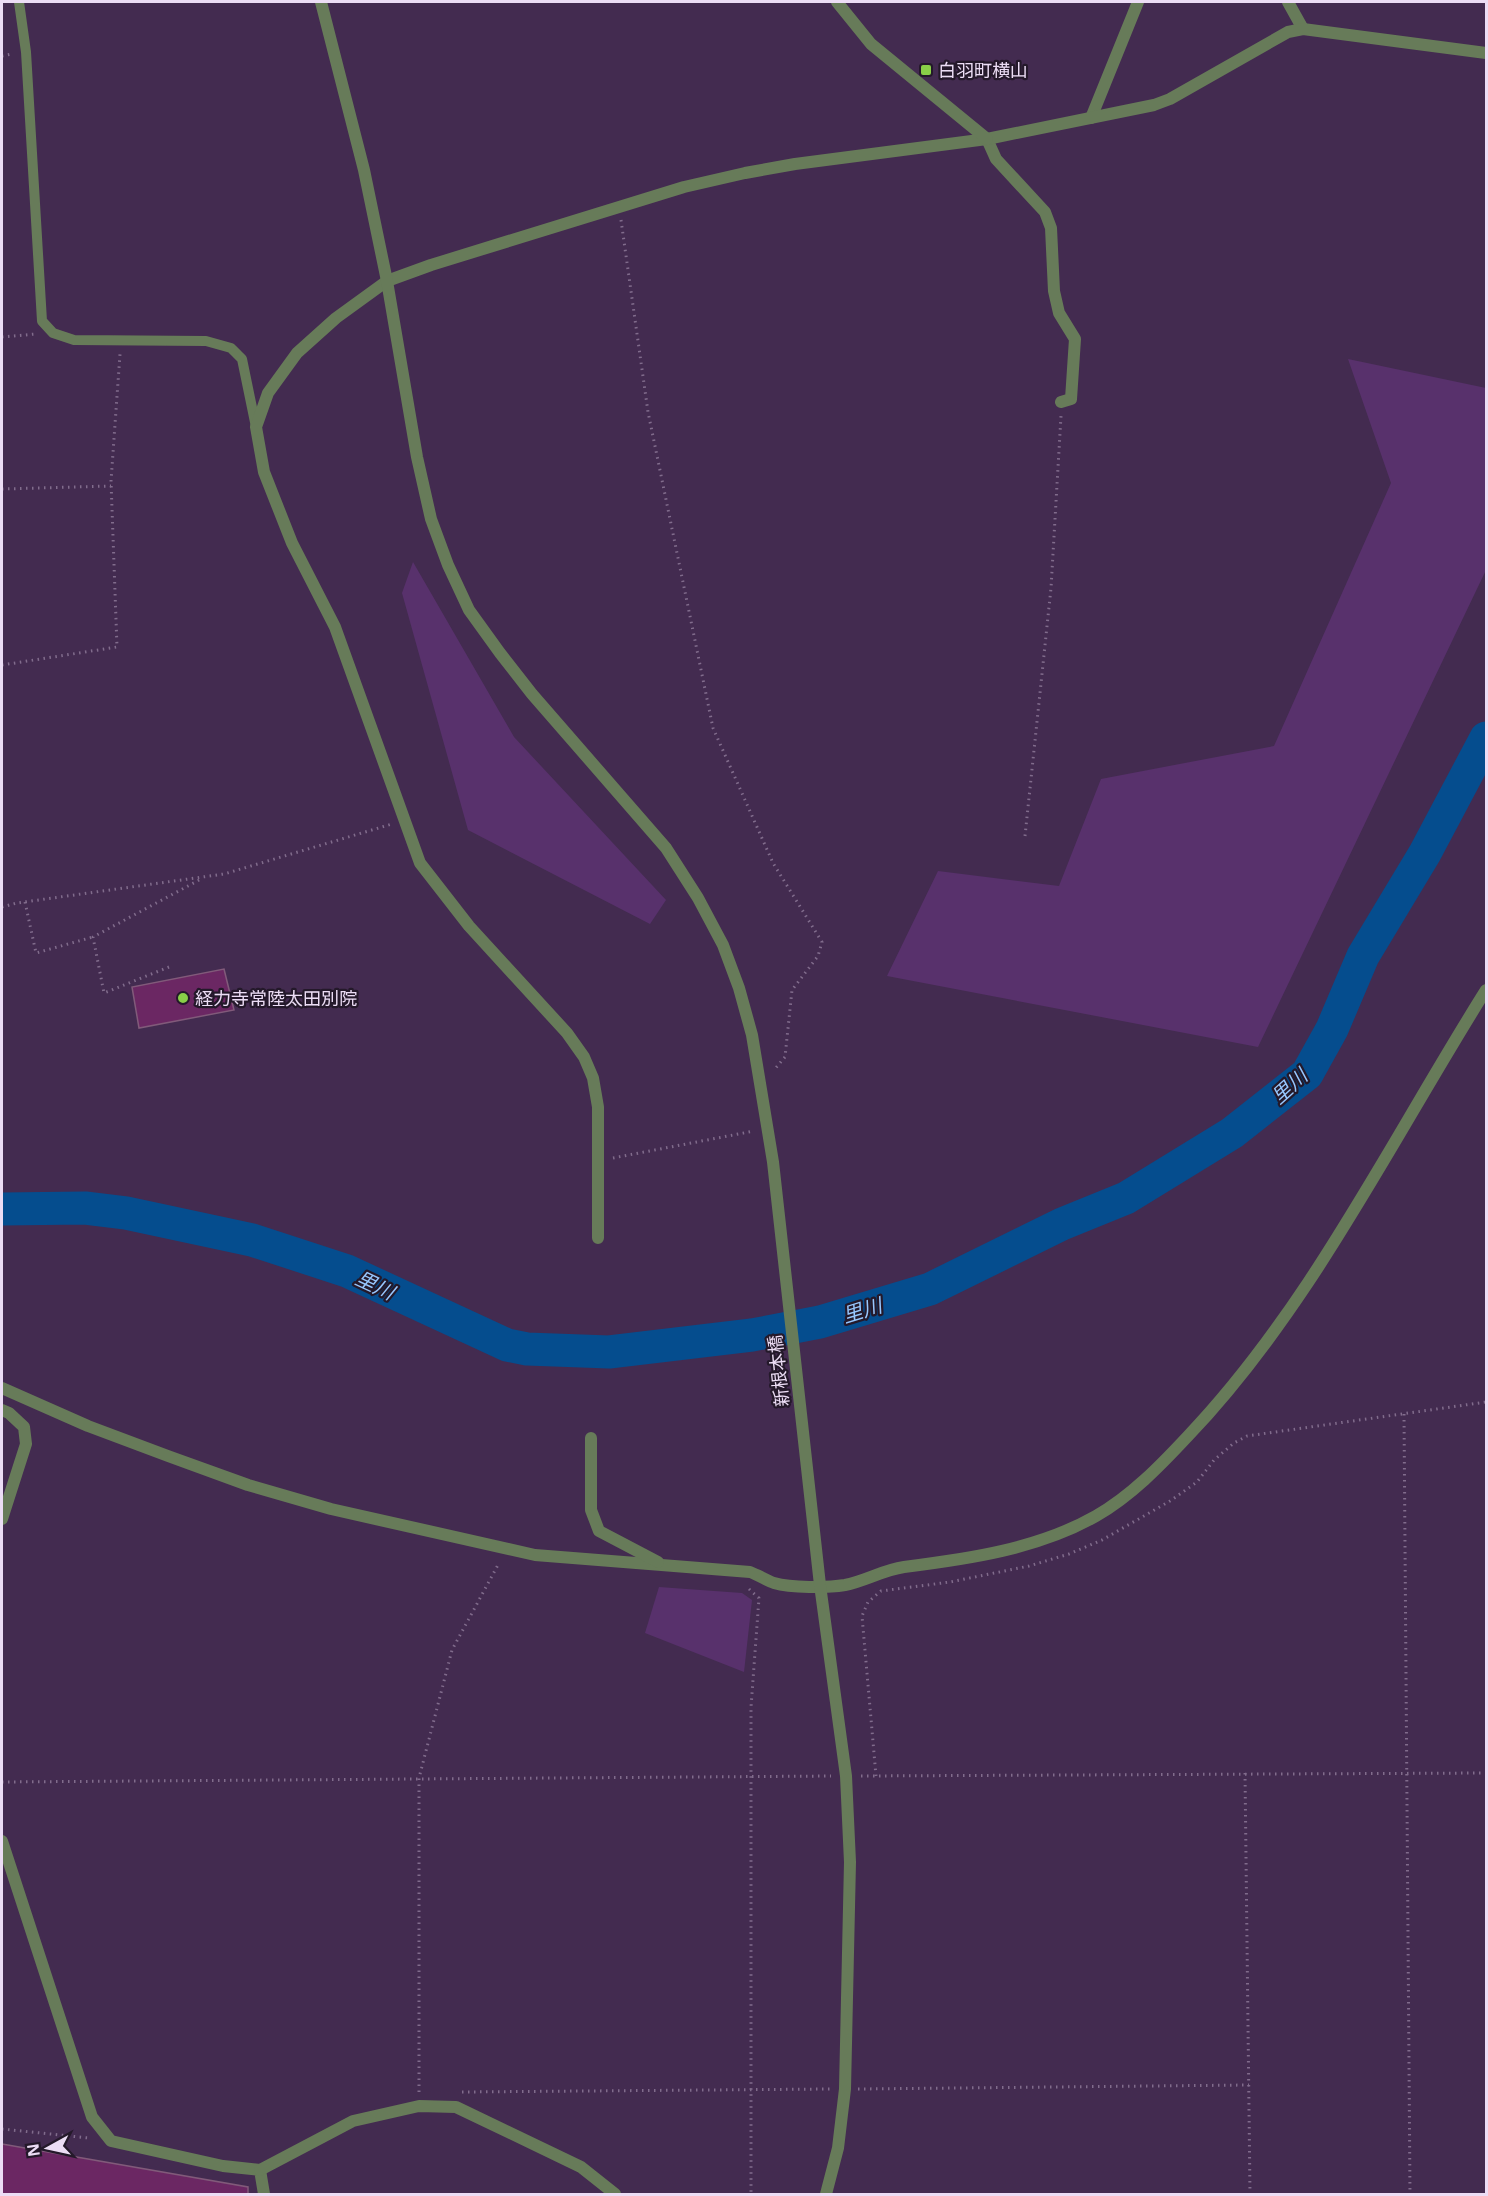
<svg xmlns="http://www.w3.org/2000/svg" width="1488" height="2196" font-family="'Open Sans','Noto Sans JP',sans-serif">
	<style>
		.green { fill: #58316c }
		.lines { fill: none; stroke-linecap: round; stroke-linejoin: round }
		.river { stroke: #054d8e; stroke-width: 33 }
		.building { fill: #6b2763; stroke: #815a7a; stroke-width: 1.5 }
		.path { stroke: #816c8c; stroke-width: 3; stroke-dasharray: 1.5 4.5; stroke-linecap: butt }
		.service { stroke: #677b59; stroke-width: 10 }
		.minor { stroke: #677b59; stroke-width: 12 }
		.tertiary { stroke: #677b59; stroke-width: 12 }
		.poi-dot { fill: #89cf48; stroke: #24192a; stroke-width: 2 }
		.labels { text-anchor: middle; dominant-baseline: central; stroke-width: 4.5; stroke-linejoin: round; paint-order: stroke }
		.poi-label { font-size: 18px; fill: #ecddf5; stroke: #24192a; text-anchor: start }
		.street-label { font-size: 18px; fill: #ecddf5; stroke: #24192a }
		.water-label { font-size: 20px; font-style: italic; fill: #97c7fe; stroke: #24192a }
	</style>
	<rect width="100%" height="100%" fill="#432b50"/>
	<g class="green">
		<polygon points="1348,359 1486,388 1486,570 1258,1047 887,976 938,871 1059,886 1101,779 1274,746 1391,483"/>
		<polygon points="413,562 514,737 666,900 650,924 468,830 402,593"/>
		<polygon points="659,1587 742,1593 752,1600 744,1672 645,1633"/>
	</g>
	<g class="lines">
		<polyline class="river" points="2,1209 85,1208 126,1213 252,1240 347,1271 507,1345 527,1349 609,1352 752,1335 820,1322 930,1289 1062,1224 1126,1198 1232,1133 1307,1074 1332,1029 1363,956 1425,853 1486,738"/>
	</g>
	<g class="building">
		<polygon points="224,969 234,1010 139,1028 132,987"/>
		<polygon points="2,2144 248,2187 248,2194 2,2194"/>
	</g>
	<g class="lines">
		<g class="path">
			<polyline points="2,56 12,54"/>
			<polyline points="621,220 648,412 713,728 773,863 822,942 818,956 792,990 785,1057 774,1070"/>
			<polyline points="2,337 36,334"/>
			<polyline points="2,489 111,486"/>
			<polyline points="2,665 117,647 111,481 120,354"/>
			<polyline points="1025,836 1051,588 1061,416"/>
			<polyline points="25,902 36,953 93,937"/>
			<polyline points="2,907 17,903 224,874 392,824"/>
			<polyline points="169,967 104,993 93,937 201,879"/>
			<polyline points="613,1158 754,1131"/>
			<polyline points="1404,1414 1410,2194"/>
			<polyline points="749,1589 759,1598 751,1707 751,2194"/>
			<polyline points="1245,1773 1250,2194"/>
			<polyline points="861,1776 1486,1773"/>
			<polyline points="876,1776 862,1616 868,1602 881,1591 950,1582 1029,1566 1069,1554 1102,1540 1170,1501 1197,1482 1214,1460 1234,1443 1247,1436 1486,1402"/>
			<polyline points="2,1782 831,1776"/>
			<polyline points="858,2089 1249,2085"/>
			<polyline points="419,2092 419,1778 452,1650 499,1563"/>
			<polyline points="462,2092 830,2089"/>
			<polyline points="2,2129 89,2138"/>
		</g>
		<polyline class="service" points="19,2 26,52 42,321 53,333 74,340 206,341 231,348 242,359 256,427"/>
		<g class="minor">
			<polyline points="1288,2 1303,29"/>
			<polyline points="1091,118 1138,2"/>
			<polyline points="987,139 996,159 1045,212 1051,228 1054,291 1059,313 1075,339 1071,399 1061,402"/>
			<polyline points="598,1238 598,1107 593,1078 584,1057 567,1033 469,926 420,863 335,627 292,543 264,472 256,427 268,393 297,353 336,318 387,281 431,265 684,187 745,173 795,164 987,139 1154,105 1170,99 1288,32 1303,29 1486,53"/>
			<path d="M2,1388L88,1426L168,1456L248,1485L331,1509L535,1555L750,1572C758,1575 766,1580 774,1583C791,1588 827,1588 845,1585C865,1581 883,1570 904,1567C968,1559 1038,1549 1096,1516C1131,1496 1160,1466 1188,1436C1310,1308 1392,1139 1486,990"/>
			<polyline points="2,1410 9,1413 24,1427 26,1444 2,1519"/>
			<polyline points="591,1438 591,1510 599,1531 658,1562"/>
			<polyline points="2,1841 92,2117 111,2141 223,2166 260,2170 264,2194"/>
			<polyline points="260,2170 353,2121 419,2106 456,2107 581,2167 615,2194"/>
		</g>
		<g class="tertiary">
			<polyline points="321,2 364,170 387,281 417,457 431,519 448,565 469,610 500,653 532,694 666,848 698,898 723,945 739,988 752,1035 773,1162 820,1585 846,1776 850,1862 845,2089 838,2148 826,2194"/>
			<polyline points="837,2 871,44 987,139"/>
		</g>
	</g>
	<g class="poi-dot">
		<rect x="920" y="64" width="12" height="12" rx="3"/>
		<circle cx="183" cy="998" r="6"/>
	</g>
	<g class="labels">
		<g class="poi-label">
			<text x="938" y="70">白羽町横山</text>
			<text x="195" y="998">経力寺常陸太田別院</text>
		</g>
		<g class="street-label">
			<text transform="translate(778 1371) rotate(-96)">新根本橋</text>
		</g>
		<g class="water-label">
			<text transform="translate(1289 1086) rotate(-42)">里川</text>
			<text transform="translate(375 1285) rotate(25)">里川</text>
			<text transform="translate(862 1310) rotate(-17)">里川</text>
		</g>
	</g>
	<rect width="1488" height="2196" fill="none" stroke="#ecddf5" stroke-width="6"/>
	<g transform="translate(48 2148) rotate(262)" stroke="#24192a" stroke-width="4.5" paint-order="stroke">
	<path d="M0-4.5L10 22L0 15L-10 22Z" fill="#ecddf5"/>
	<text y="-9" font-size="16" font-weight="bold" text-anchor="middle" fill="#ecddf5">N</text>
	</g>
</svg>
